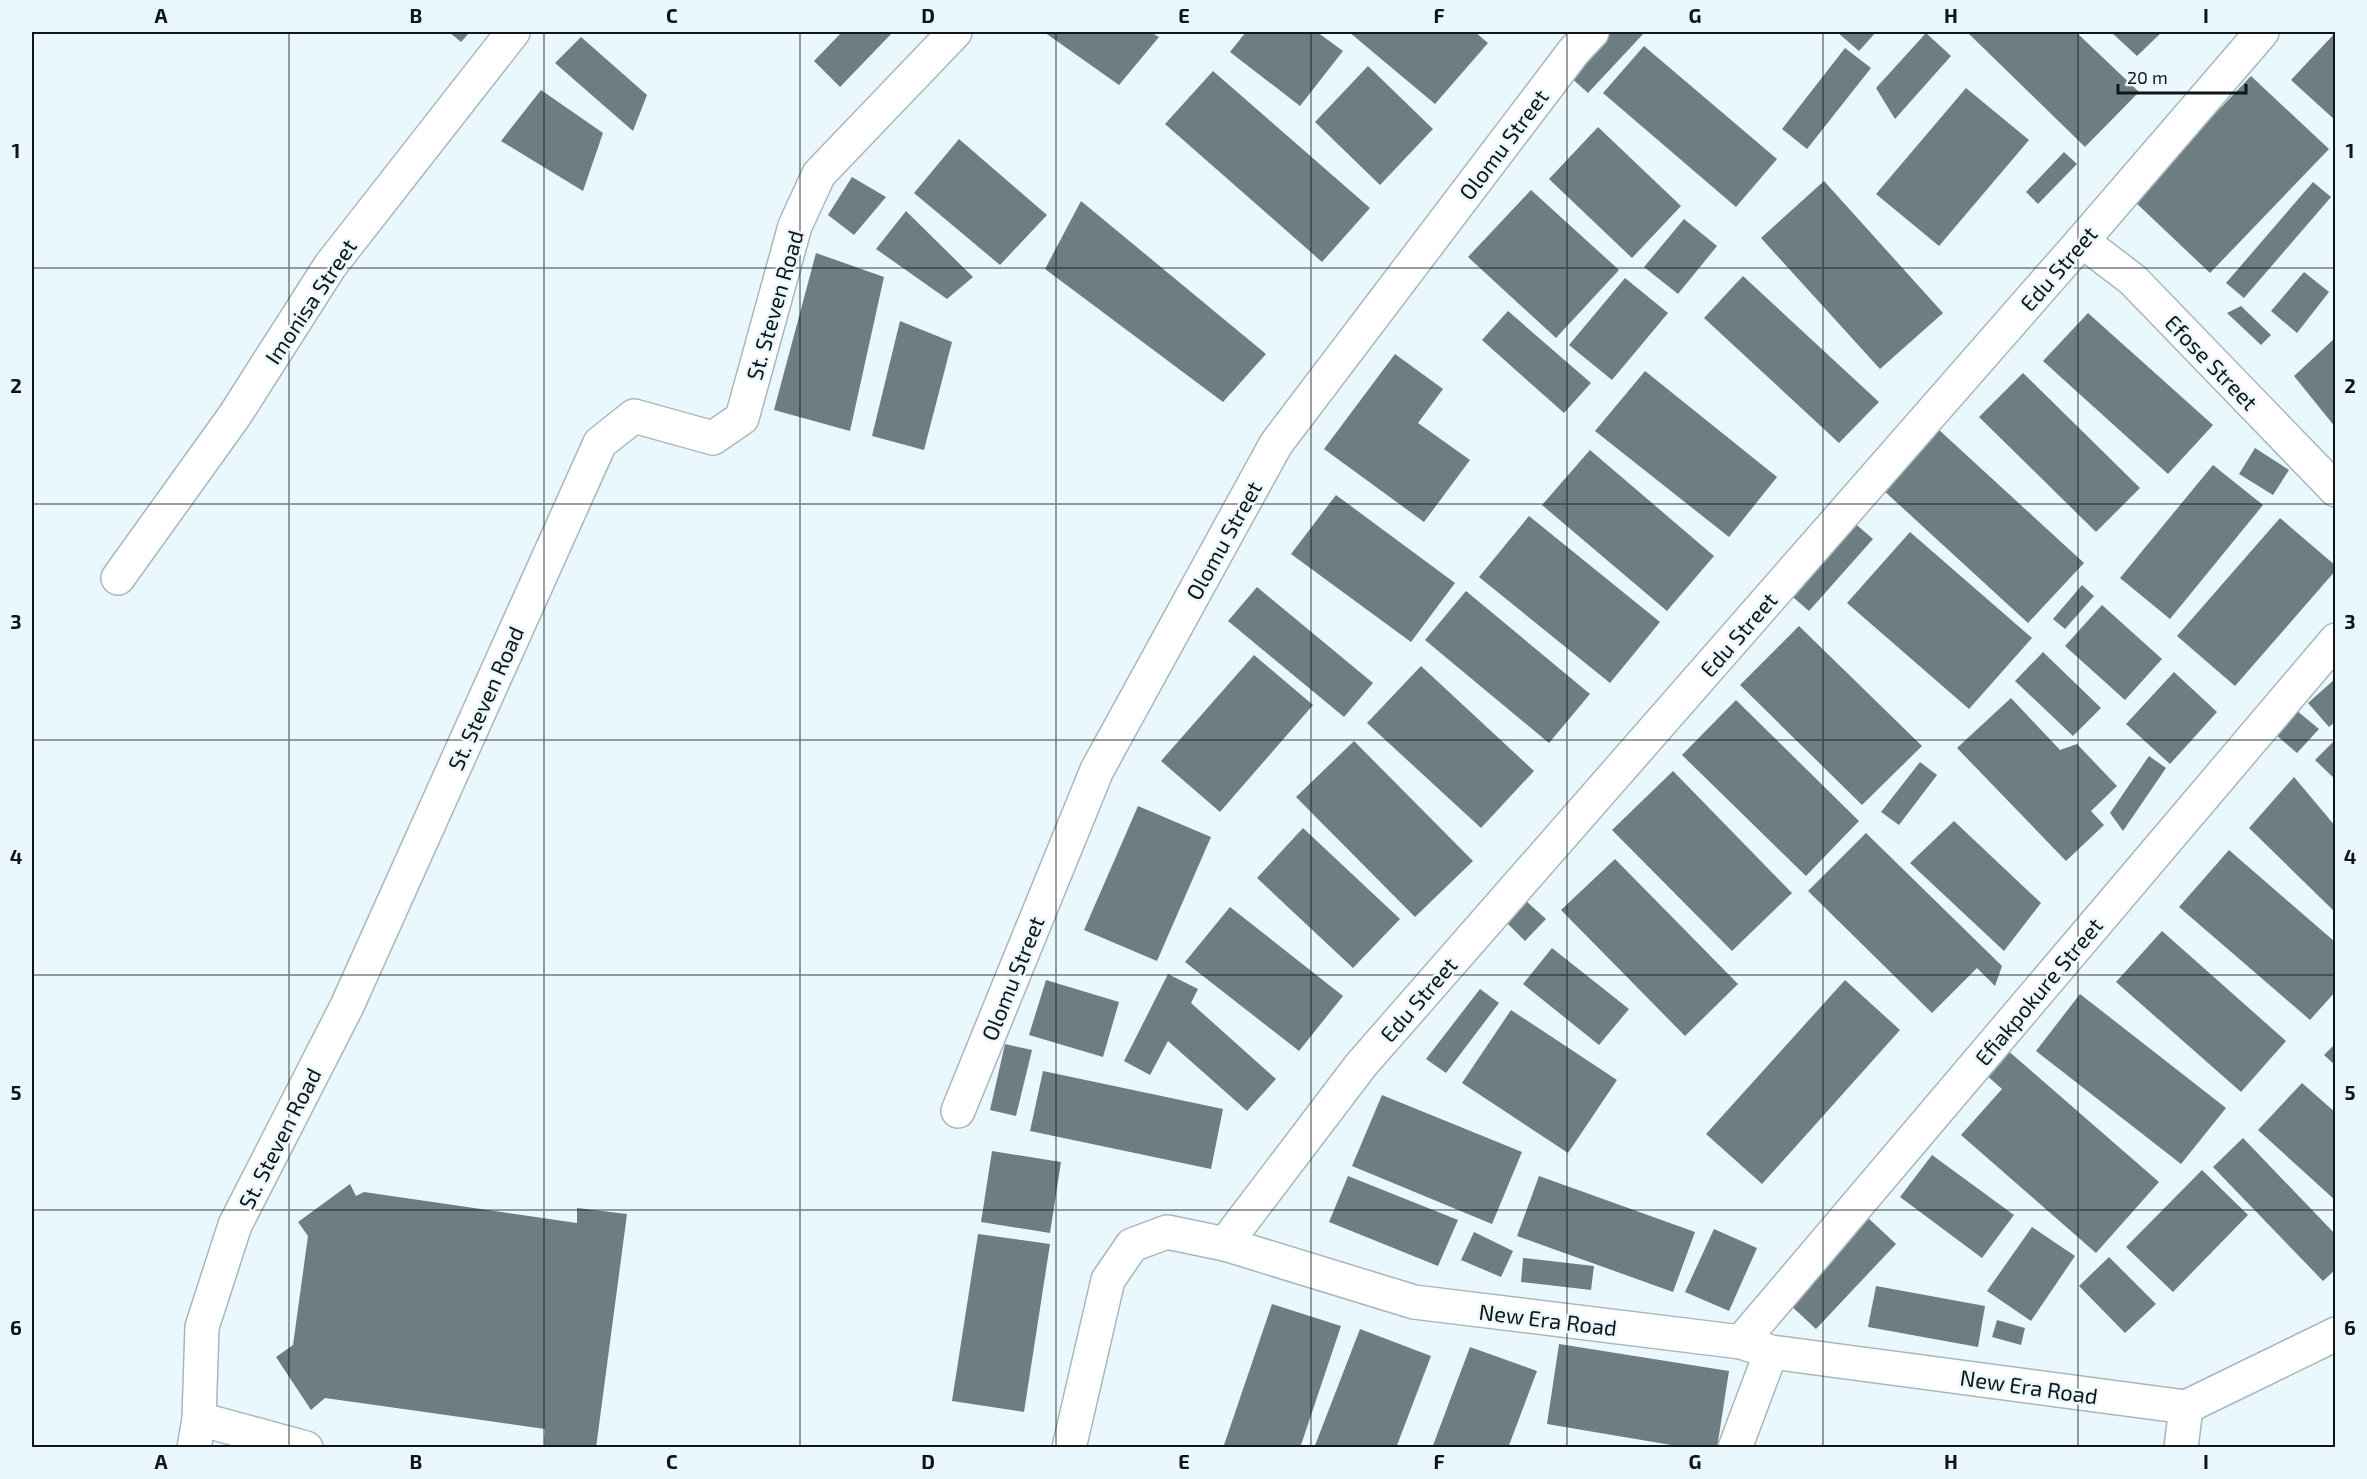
<svg xmlns="http://www.w3.org/2000/svg" width="2367" height="1479" font-family="'Exo 2',sans-serif">
	<style>
		.building { fill: #6d7d82 }
		.lines { fill: none; stroke-linecap: round; stroke-linejoin: round }
		.minor-casing { stroke: #a6b7bd; stroke-width: 36 }
		.minor { stroke: #fff; stroke-width: 33 }
		.grid { fill: none; stroke: #101618; stroke-width: 1.5; stroke-opacity: 0.55 }
		.labels { text-anchor: middle; dominant-baseline: central; stroke-width: 5; stroke-linejoin: round; paint-order: stroke }
		.street-label { font-size: 22px; fill: #101618; stroke: #eaf8fd }
		.neatline { fill: none; stroke: #101618; stroke-width: 2 }
		.grid-label { font-size: 20px; text-anchor: middle; font-weight: bold; fill: #101618 }
	</style>
	<rect width="100%" height="100%" fill="#eaf8fd"/>
	<g class="building">
		<polygon points="449,32 470,32 461,42"/>
		<polygon points="842,32 893,32 840,87 814,61"/>
		<polygon points="1044,32 1150,32 1159,37 1119,85"/>
		<polygon points="1246,32 1317,32 1343,51 1300,106 1230,52"/>
		<polygon points="1349,32 1475,32 1488,43 1435,104"/>
		<polygon points="1608,32 1645,32 1588,93 1568,75"/>
		<polygon points="1837,32 1876,32 1859,51"/>
		<polygon points="1967,32 2076,32 2139,92 2085,147"/>
		<polygon points="2111,32 2162,32 2137,56"/>
		<polygon points="2336,32 2336,121 2291,80"/>
		<polygon points="1926,33 1951,56 1895,119 1876,88"/>
		<polygon points="581,37 647,95 633,131 555,63"/>
		<polygon points="1644,46 1777,159 1736,207 1603,93"/>
		<polygon points="1845,48 1871,68 1807,149 1782,129"/>
		<polygon points="1368,66 1433,129 1380,185 1315,122"/>
		<polygon points="1213,71 1370,208 1322,262 1165,124"/>
		<polygon points="2251,76 2329,149 2210,273 2133,200"/>
		<polygon points="1966,88 2029,140 1939,246 1876,194"/>
		<polygon points="541,90 603,133 583,191 501,141"/>
		<polygon points="1598,127 1681,206 1632,258 1549,179"/>
		<polygon points="959,139 1047,215 1000,265 914,193"/>
		<polygon points="2064,152 2077,164 2038,204 2026,192"/>
		<polygon points="852,177 886,197 854,235 828,215"/>
		<polygon points="1824,181 1943,313 1880,369 1761,238"/>
		<polygon points="2313,182 2331,197 2244,298 2226,283"/>
		<polygon points="1531,190 1619,270 1556,338 1468,257"/>
		<polygon points="1081,201 1266,354 1223,402 1045,269"/>
		<polygon points="906,211 973,277 947,299 876,249"/>
		<polygon points="1684,219 1717,246 1678,294 1644,267"/>
		<polygon points="816,253 884,277 850,431 774,410"/>
		<polygon points="2304,272 2329,292 2297,333 2271,311"/>
		<polygon points="1743,276 1879,402 1839,443 1704,318"/>
		<polygon points="1625,278 1668,313 1612,380 1569,345"/>
		<polygon points="2241,306 2271,335 2261,345 2227,313"/>
		<polygon points="1508,311 1591,383 1564,413 1482,340"/>
		<polygon points="2088,313 2213,425 2168,474 2043,361"/>
		<polygon points="900,321 952,342 924,450 872,436"/>
		<polygon points="2336,337 2336,428 2294,376"/>
		<polygon points="1395,354 1443,389 1418,423 1470,460 1424,522 1324,449"/>
		<polygon points="1645,371 1777,477 1729,537 1595,431"/>
		<polygon points="2023,373 2140,488 2096,532 1979,417"/>
		<polygon points="1938,429 2084,563 2028,623 1882,489"/>
		<polygon points="2255,448 2289,470 2273,495 2239,474"/>
		<polygon points="1590,450 1714,556 1667,611 1542,505"/>
		<polygon points="2213,465 2263,505 2170,619 2120,578"/>
		<polygon points="1336,495 1455,583 1411,642 1291,554"/>
		<polygon points="1529,516 1660,622 1610,683 1479,577"/>
		<polygon points="2280,518 2336,566 2336,570 2235,686 2177,636"/>
		<polygon points="1851,520 1873,539 1809,611 1787,592"/>
		<polygon points="1910,532 2032,638 1969,709 1847,603"/>
		<polygon points="2082,585 2094,596 2065,629 2053,619"/>
		<polygon points="1257,587 1373,683 1344,717 1228,621"/>
		<polygon points="1466,591 1590,694 1549,743 1425,640"/>
		<polygon points="2102,605 2162,659 2125,700 2065,646"/>
		<polygon points="1799,626 1922,746 1862,805 1740,685"/>
		<polygon points="2043,652 2101,708 2073,736 2015,681"/>
		<polygon points="1254,655 1313,705 1220,812 1161,761"/>
		<polygon points="1421,666 1534,771 1481,828 1367,723"/>
		<polygon points="2174,672 2217,712 2170,764 2126,724"/>
		<polygon points="2336,678 2336,721 2329,727 2308,703"/>
		<polygon points="2011,698 2060,750 2077,744 2117,786 2091,811 2104,825 2066,861 1957,748"/>
		<polygon points="1736,700 1859,821 1806,876 1682,755"/>
		<polygon points="2296,710 2319,729 2297,753 2275,734"/>
		<polygon points="2336,739 2336,780 2315,760"/>
		<polygon points="1354,741 1473,861 1415,917 1296,797"/>
		<polygon points="2149,756 2166,768 2123,831 2110,813"/>
		<polygon points="1920,762 1937,775 1899,825 1881,812"/>
		<polygon points="1673,771 1792,893 1732,951 1612,830"/>
		<polygon points="2294,777 2336,827 2336,913 2249,828"/>
		<polygon points="1138,806 1211,837 1157,961 1084,930"/>
		<polygon points="1954,821 2041,903 2004,951 1910,863"/>
		<polygon points="1303,828 1400,919 1353,968 1257,878"/>
		<polygon points="1866,833 2002,966 1995,986 1977,968 1932,1013 1808,891"/>
		<polygon points="2229,850 2334,941 2336,939 2336,991 2310,1020 2179,907"/>
		<polygon points="1615,859 1738,984 1685,1036 1561,910"/>
		<polygon points="1525,900 1546,919 1525,941 1506,922"/>
		<polygon points="1230,907 1343,996 1299,1051 1185,962"/>
		<polygon points="2162,931 2286,1041 2241,1092 2116,982"/>
		<polygon points="1552,948 1629,1009 1599,1045 1523,984"/>
		<polygon points="1168,974 1198,989 1191,1003 1276,1079 1247,1111 1168,1041 1150,1075 1124,1061"/>
		<polygon points="1046,980 1119,1002 1103,1057 1029,1035"/>
		<polygon points="1845,980 1900,1030 1762,1184 1706,1134"/>
		<polygon points="1480,989 1499,1003 1446,1073 1426,1059"/>
		<polygon points="2080,994 2226,1108 2181,1164 2036,1051"/>
		<polygon points="1511,1010 1617,1080 1568,1153 1462,1083"/>
		<polygon points="2336,1043 2336,1066 2324,1055"/>
		<polygon points="1005,1044 1032,1050 1016,1116 990,1110"/>
		<polygon points="2006,1049 2159,1182 2096,1253 1961,1135 2002,1089 1984,1073"/>
		<polygon points="1043,1071 1223,1109 1211,1169 1030,1131"/>
		<polygon points="2302,1083 2336,1113 2336,1201 2258,1130"/>
		<polygon points="1382,1095 1522,1152 1492,1224 1352,1166"/>
		<polygon points="2243,1138 2336,1235 2336,1269 2323,1281 2213,1167"/>
		<polygon points="992,1151 1061,1162 1050,1233 981,1222"/>
		<polygon points="1932,1155 2014,1215 1982,1258 1900,1197"/>
		<polygon points="2202,1170 2248,1215 2173,1292 2126,1247"/>
		<polygon points="1348,1176 1458,1220 1438,1266 1329,1222"/>
		<polygon points="1539,1176 1695,1232 1673,1292 1517,1236"/>
		<polygon points="350,1184 356,1196 364,1192 577,1223 577,1208 627,1214 596,1448 544,1448 545,1429 325,1398 311,1410 276,1357 293,1345 308,1236 298,1222"/>
		<polygon points="1866,1216 1896,1244 1816,1329 1787,1302"/>
		<polygon points="2032,1227 2075,1256 2031,1321 1987,1291"/>
		<polygon points="1714,1229 1757,1248 1729,1311 1685,1292"/>
		<polygon points="1474,1232 1513,1251 1501,1277 1461,1260"/>
		<polygon points="978,1234 1050,1244 1024,1412 952,1401"/>
		<polygon points="2109,1257 2156,1304 2125,1333 2079,1286"/>
		<polygon points="1523,1258 1594,1266 1591,1290 1521,1282"/>
		<polygon points="1876,1286 1985,1306 1978,1347 1868,1327"/>
		<polygon points="1272,1304 1341,1326 1300,1448 1223,1448"/>
		<polygon points="1997,1320 2025,1328 2021,1345 1992,1337"/>
		<polygon points="1360,1329 1431,1356 1396,1448 1314,1448"/>
		<polygon points="1559,1344 1729,1371 1717,1448 1689,1448 1547,1424"/>
		<polygon points="1470,1347 1537,1371 1508,1448 1432,1448"/>
	</g>
	<g class="lines">
		<defs>
			<g id="minor">
				<polyline points="2082,241 2133,280 2336,490"/>
				<polyline points="118,578 235,415 330,266 513,32"/>
				<polyline points="958,1111 1097,770 1276,444 1574,51 1592,32"/>
				<polyline points="1225,1244 1361,1065 2082,241 2262,32"/>
				<polyline points="1741,1342 2336,640"/>
				<polyline points="194,1448 199,1419"/>
				<polyline points="306,1448 199,1419 202,1327 235,1225 347,1006 600,443 634,416 713,438 742,418 795,226 819,174 955,32"/>
				<polyline points="1069,1448 1108,1280 1132,1245 1167,1232 1225,1244 1414,1302 1741,1342 1771,1352 2186,1407 2336,1334"/>
				<polyline points="1735,1448 1771,1352"/>
				<polyline points="2181,1448 2186,1407"/>
			</g>
		</defs>
		<use href="#minor" class="minor-casing"/>
		<use href="#minor" class="minor"/>
	</g>
	<path class="grid" d="M289,32V1448M544,32V1448M800,32V1448M1056,32V1448M1311,32V1448M1567,32V1448M1823,32V1448M2078,32V1448M32,268H2336M32,504H2336M32,740H2336M32,975H2336M32,1210H2336"/>
	<g class="labels">
		<g class="street-label">
			<text transform="translate(1503 144) rotate(-53)">Olomu Street</text>
			<text transform="translate(2058 268) rotate(-49)">Edu Street</text>
			<text transform="translate(310 301) rotate(-56)">Imonisa Street</text>
			<text transform="translate(774 305) rotate(-74)">St. Steven Road</text>
			<text transform="translate(2212 362) rotate(46)">Efose Street</text>
			<text transform="translate(1223 540) rotate(-61)">Olomu Street</text>
			<text transform="translate(1738 634) rotate(-49)">Edu Street</text>
			<text transform="translate(485 698) rotate(-66)">St. Steven Road</text>
			<text transform="translate(1012 978) rotate(-68)">Olomu Street</text>
			<text transform="translate(2038 991) rotate(-50)">Efiakpokure Street</text>
			<text transform="translate(1418 999) rotate(-49)">Edu Street</text>
			<text transform="translate(279 1138) rotate(-63)">St. Steven Road</text>
			<text transform="translate(1548 1319) rotate(7)">New Era Road</text>
			<text transform="translate(2029 1386) rotate(8)">New Era Road</text>
		</g>
	</g>
	<rect width="2367" height="1479" fill="none" stroke="#eaf8fd" stroke-width="66"/>
	<path d="M2118 84v9h128v-9" fill="none" stroke="#101618" stroke-width="3"/>
	<text x="2127" y="84" font-size="18" fill="#101618" stroke="#eaf8fd" stroke-width="4.5" paint-order="stroke">20 m</text>
	<rect x="33" y="33" width="2301" height="1413" class="neatline"/>
	<g class="grid-label">
		<text x="161" y="23">A</text>
		<text x="416" y="23">B</text>
		<text x="672" y="23">C</text>
		<text x="928" y="23">D</text>
		<text x="1184" y="23">E</text>
		<text x="1439" y="23">F</text>
		<text x="1695" y="23">G</text>
		<text x="1951" y="23">H</text>
		<text x="2206" y="23">I</text>
		<text x="16" y="158">1</text>
		<text x="2350" y="158">1</text>
		<text x="16" y="393">2</text>
		<text x="2350" y="393">2</text>
		<text x="16" y="629">3</text>
		<text x="2350" y="629">3</text>
		<text x="16" y="864">4</text>
		<text x="2350" y="864">4</text>
		<text x="16" y="1100">5</text>
		<text x="2350" y="1100">5</text>
		<text x="16" y="1335">6</text>
		<text x="2350" y="1335">6</text>
		<text x="161" y="1469">A</text>
		<text x="416" y="1469">B</text>
		<text x="672" y="1469">C</text>
		<text x="928" y="1469">D</text>
		<text x="1184" y="1469">E</text>
		<text x="1439" y="1469">F</text>
		<text x="1695" y="1469">G</text>
		<text x="1951" y="1469">H</text>
		<text x="2206" y="1469">I</text>
	</g>
</svg>
